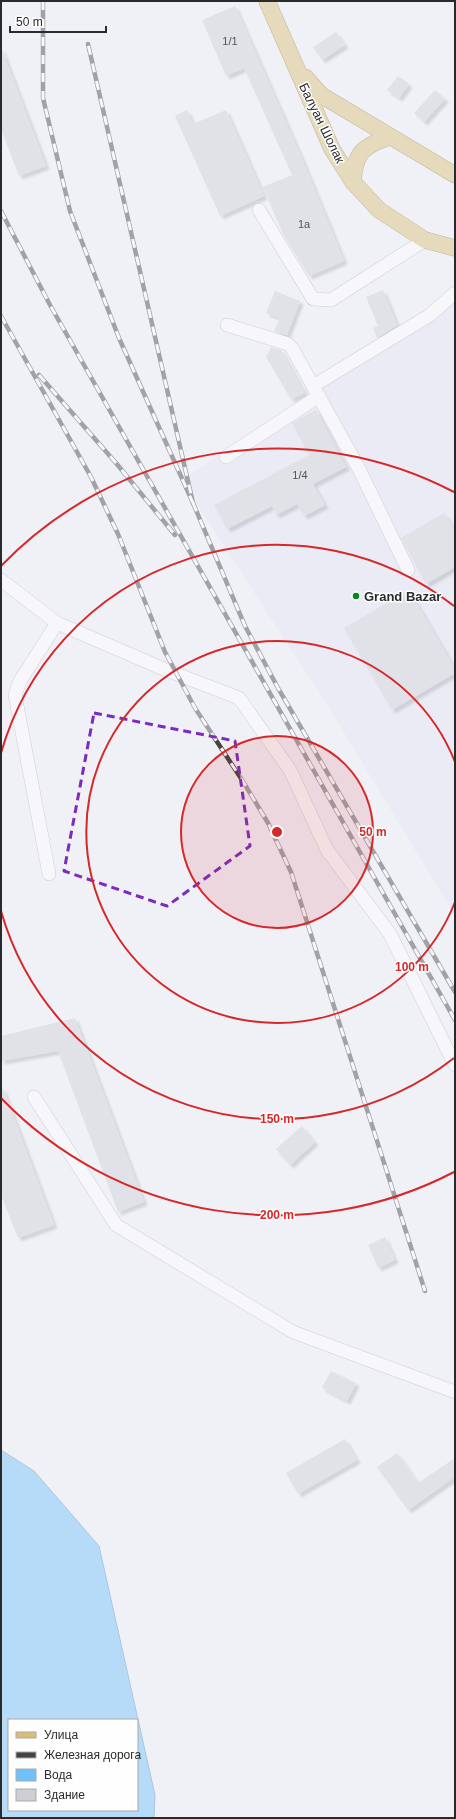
<svg xmlns="http://www.w3.org/2000/svg" width="456" height="1819" font-family="Arial,sans-serif">
	<style>
		.built { fill: #e3e4f2 }
		.water { fill: #6fc2f9; stroke: #5a94bc; fill-rule: evenodd }
		.building { fill: #ceced5; filter: url(#shadow) }
		.lines { fill: none; stroke-linecap: round; stroke-linejoin: round }
		.minor-casing { stroke: #a3a3a9; stroke-width: 14 }
		.major-casing { stroke: #8c6e1e; stroke-width: 17 }
		.minor { stroke: #fff; stroke-width: 13 }
		.major { stroke: #dabe74; stroke-width: 16 }
		.rail-casing { stroke: #424345; stroke-width: 4.5 }
		.rail { stroke: #fefefe; stroke-width: 3; stroke-dasharray: 9; stroke-linecap: butt }
		.marked { fill: none; stroke: #7b2cbf; stroke-width: 3; stroke-dasharray: 8 5; stroke-linejoin: round }
		.ring { fill: none; stroke: #d62828; stroke-width: 2 }
		.poi-dot { fill: #068a15; stroke: #fefefe; stroke-width: 1.5 }
		.labels { text-anchor: middle; dominant-baseline: central; stroke-width: 3; stroke-linejoin: round; paint-order: stroke }
		.number-label { font-size: 11px; fill: #525356 }
		.street-label { font-size: 13px; fill: #292a2c; stroke: #fefefe }
		.poi-label { font-size: 13px; font-weight: bold; fill: #292a2c; stroke: #fefefe; text-anchor: start }
		.centre { fill: #d62828; stroke: #fefefe; stroke-width: 2 }
		.ring-label { font-size: 12px; text-anchor: middle; font-weight: bold; fill: #d62828; stroke: #fefefe; stroke-width: 3; stroke-linejoin: round; paint-order: stroke }
	</style>
	<defs>
		<filter id="shadow"><feDropShadow dx="3.5" dy="3.5" stdDeviation="1" flood-color="#0004"/></filter>
	</defs>
	<rect width="100%" height="100%" fill="#f0f0f7"/>
	<polygon class="built" points="455,303 455,916 331,711 181,480 328,384 411,334"/>
	<path class="water" d="M1,1450L34,1471L99,1546L155,1795L154,1818H1ZM9,1720H137V1810H9Z"/>
	<g class="building">
		<polygon points="235,6 302,159 344,261 309,276 283,234 263,187 292,175 244,68 226,76 202,20"/>
		<polygon points="336,32 345,45 322,60 313,47"/>
		<polygon points="1,47 46,166 19,176 1,129"/>
		<polygon points="398,76 409,84 399,98 387,90"/>
		<polygon points="435,90 445,99 424,122 414,113"/>
		<polygon points="187,110 193,124 226,110 264,196 220,216 175,116"/>
		<polygon points="383,290 397,325 377,338 373,328 378,326 366,297"/>
		<polygon points="275,291 300,301 287,335 274,331 280,318 266,313"/>
		<polygon points="271,347 281,350 305,393 291,399 266,357"/>
		<polygon points="316,410 346,467 313,484 325,505 304,516 297,504 276,515 272,506 227,529 214,505 309,455 292,423"/>
		<polygon points="444,513 455,531 455,567 426,584 401,538"/>
		<polygon points="409,590 455,669 455,673 392,710 344,628"/>
		<polygon points="75,1018 144,1202 118,1212 58,1051 1,1061 1,1036"/>
		<polygon points="2,1086 54,1225 18,1238 1,1195"/>
		<polygon points="302,1126 315,1142 290,1165 276,1149"/>
		<polygon points="385,1237 395,1260 378,1268 368,1245"/>
		<polygon points="331,1371 356,1383 347,1401 322,1388"/>
		<polygon points="345,1439 357,1460 298,1494 286,1473"/>
		<polygon points="397,1453 418,1483 455,1458 455,1477 408,1510 377,1467"/>
	</g>
	<g class="lines">
		<defs>
			<g id="minor">
				<polyline points="259,210 313,299 331,300 425,240"/>
				<polyline points="227,325 288,344 292,348 359,469 408,570"/>
				<polyline points="313,386 430,315 455,293"/>
				<polyline points="226,457 319,396"/>
				<polyline points="1,580 57,623 166,670 239,698 290,770 327,850 390,934 455,1065"/>
				<polyline points="49,874 15,695 20,681 57,623"/>
				<polyline points="34,1097 116,1225 293,1332 455,1392"/>
			</g>
			<g id="major">
				<polyline points="267,1 332,149 353,182 379,210 425,240 455,248"/>
				<polyline points="305,77 321,95 455,175"/>
				<path d="M353,182C355,153 362,146 390,137"/>
			</g>
		</defs>
		<use href="#minor" class="minor-casing"/>
		<use href="#major" class="major-casing"/>
		<use href="#minor" class="minor"/>
		<use href="#major" class="major"/>
		<defs>
			<g id="rail">
				<polyline points="43,1 43,98 70,211 119,338 193,503 88,44"/>
				<polyline points="1,211 50,305 455,1020"/>
				<polyline points="1,316 91,477 118,534 165,652 195,708 244,783 268,823 291,872 425,1291"/>
				<polyline points="39,375 116,463 175,535"/>
				<polyline points="193,503 245,626 278,688 455,992"/>
			</g>
		</defs>
		<use href="#rail" class="rail-casing"/>
		<use href="#rail" class="rail"/>
	</g>
	<path d="M0 0H456V1819H0ZM94,713L235,741L250,846L167,906L64,871Z" fill="#f0f0f7" fill-opacity=".55" fill-rule="evenodd"/>
	<path class="marked" d="M94,713L235,741L250,846L167,906L64,871Z"/>
	<circle cx="277" cy="832" r="96" fill="#d62828" fill-opacity=".12"/>
	<g class="ring">
		<circle cx="277" cy="832" r="96"/>
		<path d="M455 902A191 191 0 1 1 455 762"/>
		<path d="M454 1058A287 287 0 0 1 1 911M1 753A287 287 0 0 1 454 606"/>
		<path d="M454 1172A383 383 0 0 1 1 1098M1 566A383 383 0 0 1 454 492"/>
	</g>
	<circle class="poi-dot" cx="356" cy="596" r="4"/>
	<g class="labels">
		<g class="number-label">
			<text x="230" y="41">1/1</text>
			<text x="304" y="224">1а</text>
			<text x="300" y="475">1/4</text>
		</g>
		<g class="street-label">
			<text transform="translate(322 123) rotate(64)">Балуан Шолак</text>
		</g>
		<g class="poi-label">
			<text x="364" y="596">Grand Bazar</text>
		</g>
	</g>
	<circle cx="277" cy="832" r="6" class="centre"/>
	<g class="ring-label">
		<text x="373" y="836">50 m</text>
		<text x="412" y="971">100 m</text>
		<text x="277" y="1123">150 m</text>
		<text x="277" y="1219">200 m</text>
	</g>
	<rect width="456" height="1819" fill="none" stroke="#292a2c" stroke-width="4"/>
	<rect x="8" y="1719" width="130" height="92" fill="#fefefe" stroke="#a9a9aa"/>
	<rect x="16" y="1732" width="20" height="6" fill="#dabe74" stroke="#a9a9aa"/>
	<text x="44" y="1739" font-size="12" fill="#292a2c">Улица</text>
	<rect x="16" y="1752" width="20" height="6" fill="#424345" stroke="#a9a9aa"/>
	<text x="44" y="1759" font-size="12" fill="#292a2c">Железная дорога</text>
	<rect x="16" y="1769" width="20" height="12" fill="#6fc2f9" stroke="#a9a9aa"/>
	<text x="44" y="1779" font-size="12" fill="#292a2c">Вода</text>
	<rect x="16" y="1789" width="20" height="12" fill="#ceced5" stroke="#a9a9aa"/>
	<text x="44" y="1799" font-size="12" fill="#292a2c">Здание</text>
	<path d="M10 26v6h96v-6" fill="none" stroke="#292a2c" stroke-width="2"/>
	<text x="16" y="26" font-size="12" fill="#292a2c" stroke="#fefefe" stroke-width="3" paint-order="stroke">50 m</text>
</svg>
